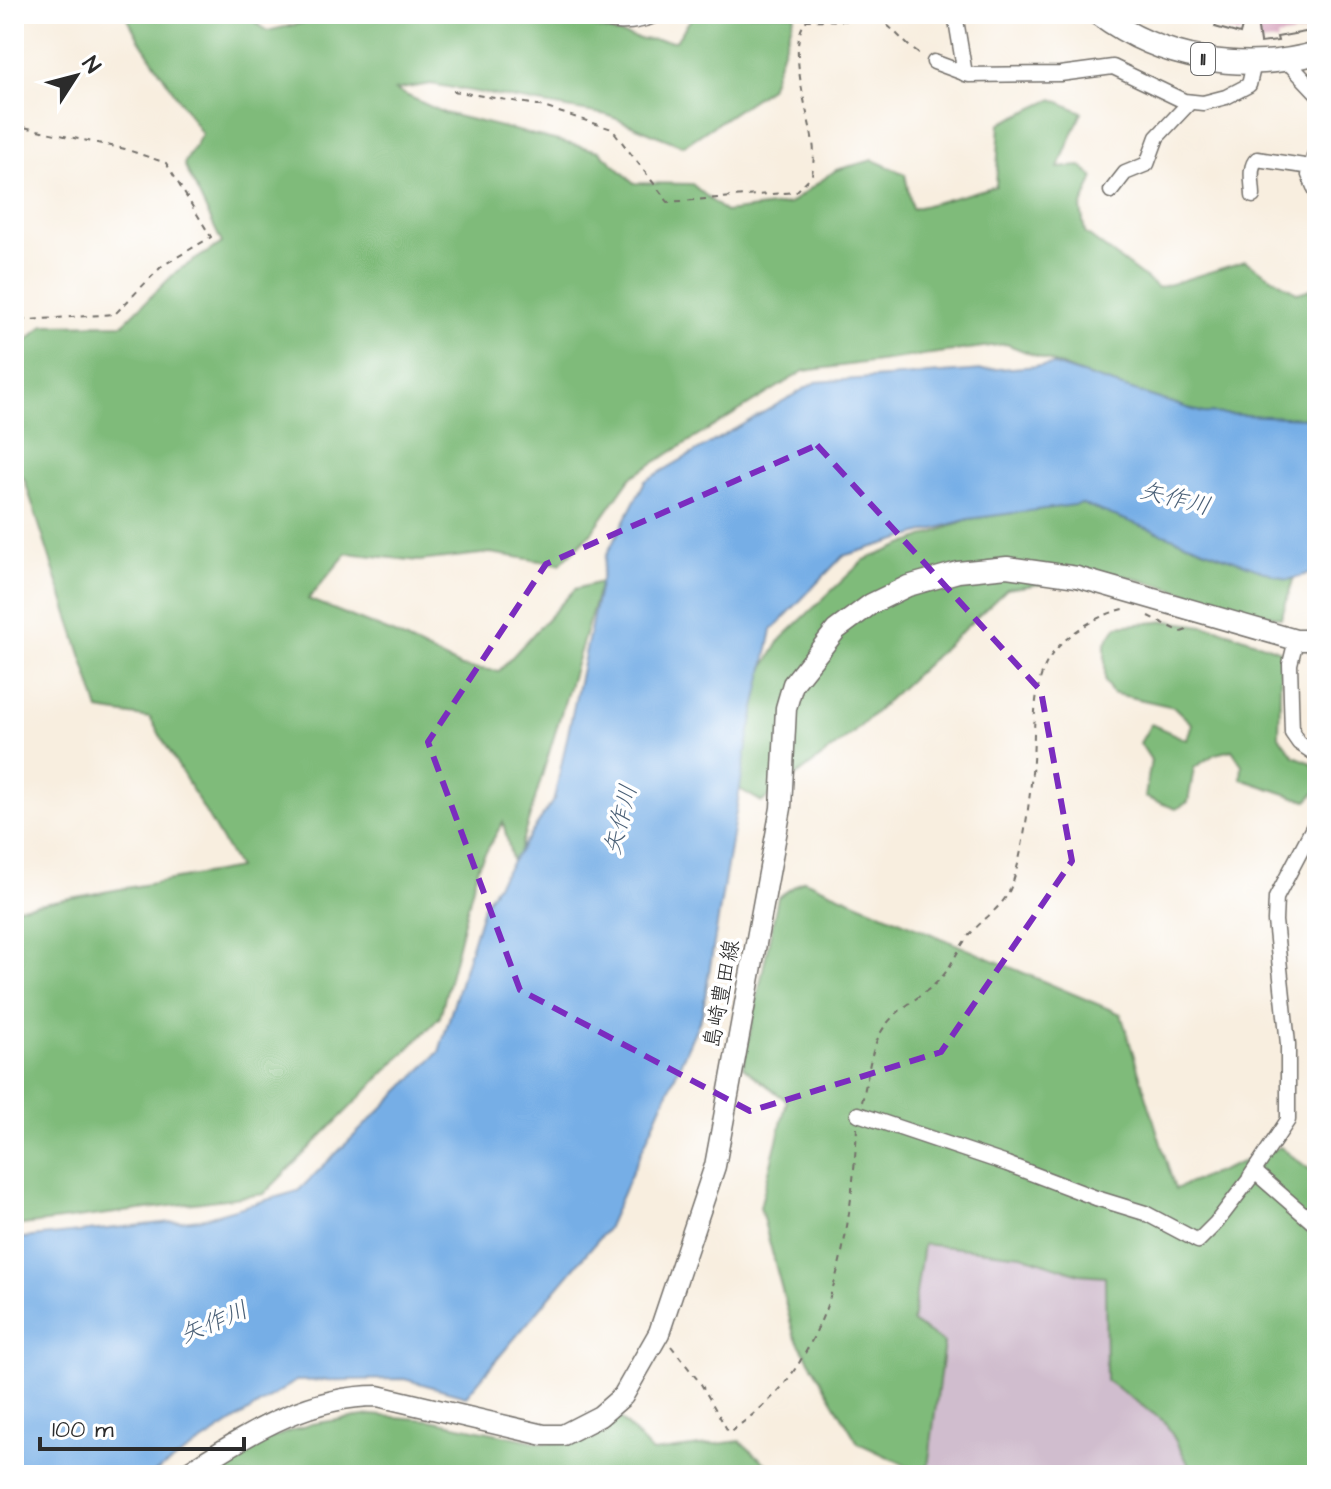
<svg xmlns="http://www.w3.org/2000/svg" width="1331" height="1489" font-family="'Architects Daughter','Klee One',sans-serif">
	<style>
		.industrial { fill: #d0bdce }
		.forest { fill: #7fbb7a; stroke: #557352; stroke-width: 2 }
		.water { fill: #76aee6; stroke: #506c88; stroke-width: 2 }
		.building { fill: #cd90af }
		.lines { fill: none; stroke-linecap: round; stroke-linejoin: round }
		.minor-casing { stroke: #736f6a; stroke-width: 17 }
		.secondary-casing { stroke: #736f6a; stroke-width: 23 }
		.primary-casing { stroke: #736f6a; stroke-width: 25 }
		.path { stroke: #736f6a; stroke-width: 2; stroke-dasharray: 6 6; stroke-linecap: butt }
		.minor { stroke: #fff; stroke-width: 14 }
		.secondary { stroke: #fff; stroke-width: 20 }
		.primary { stroke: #fff; stroke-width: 22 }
		.marked { fill: none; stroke: #7b2cbf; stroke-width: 6; stroke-dasharray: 16 10; stroke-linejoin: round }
		.labels { text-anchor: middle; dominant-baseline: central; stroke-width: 7; stroke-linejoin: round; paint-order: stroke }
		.shield { fill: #fff; stroke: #6b6b6b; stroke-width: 2 }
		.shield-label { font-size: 20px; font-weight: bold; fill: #2b2b2b }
		.street-label { font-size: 22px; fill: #2b2b2b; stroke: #fff }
		.water-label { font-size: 24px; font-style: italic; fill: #495f76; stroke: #fff }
	</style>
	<rect width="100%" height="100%" fill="#fff"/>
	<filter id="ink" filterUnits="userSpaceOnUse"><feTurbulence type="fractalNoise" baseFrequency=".0125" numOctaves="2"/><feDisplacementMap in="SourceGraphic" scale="16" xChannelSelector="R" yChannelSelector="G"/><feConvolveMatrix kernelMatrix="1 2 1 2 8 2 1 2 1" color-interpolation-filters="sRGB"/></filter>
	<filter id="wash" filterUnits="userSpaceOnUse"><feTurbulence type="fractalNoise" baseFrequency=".006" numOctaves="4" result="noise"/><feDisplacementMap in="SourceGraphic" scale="32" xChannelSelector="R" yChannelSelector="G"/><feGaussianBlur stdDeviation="1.8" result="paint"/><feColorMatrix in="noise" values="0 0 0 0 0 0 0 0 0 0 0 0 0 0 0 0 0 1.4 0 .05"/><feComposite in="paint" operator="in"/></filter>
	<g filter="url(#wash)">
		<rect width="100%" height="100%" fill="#f8eedf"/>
		<polygon class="industrial" points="923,1244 1022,1255 1079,1274 1105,1276 1106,1380 1165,1422 1195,1475 927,1475 944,1344 912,1322"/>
		<g class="forest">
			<polygon points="125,14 245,14 267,31 342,14 524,14 566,20 640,39 676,41 694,14 795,14 770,88 683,146 607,115 431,84 395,90 444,113 599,151 634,183 692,184 725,212 789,204 836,170 873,160 905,174 912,209 996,186 1000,124 1053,99 1082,112 1058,168 1080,166 1094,177 1081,208 1085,233 1158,288 1245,261 1298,293 1317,287 1317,411 1305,418 1203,413 1082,374 1006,344 804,371 631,477 592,532 560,564 490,553 419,561 347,553 308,599 390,632 461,667 499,671 575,589 601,582 514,868 503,822 478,866 440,1017 264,1194 14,1226 14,908 238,868 150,718 99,710 24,478 14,476 14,352 44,325 123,324 177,271 222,243 184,164 202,134 140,41"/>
			<polygon points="1082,503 1219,555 1294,578 1281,618 1114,573 1007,589 852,734 762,802 714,774 727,730 781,639 864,560 969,519"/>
			<polygon points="1168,621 1217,628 1281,651 1279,736 1294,756 1312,763 1317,780 1317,791 1307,801 1241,779 1242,765 1232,750 1215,754 1194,768 1188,802 1176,809 1145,797 1151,760 1140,743 1151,724 1187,740 1192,724 1174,707 1112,693 1105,681 1105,644 1117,626"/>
			<polygon points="804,880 1121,1014 1175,1189 1280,1147 1317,1175 1317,1475 1195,1475 1165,1422 1106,1380 1105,1276 1079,1274 1022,1255 923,1244 912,1322 944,1343 927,1475 858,1443 794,1335 760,1207 787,1101 743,1067 778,897"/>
			<polygon points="371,1415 430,1420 543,1443 579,1440 617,1415 652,1452 740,1441 779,1475 215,1475 266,1440 311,1424"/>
		</g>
		<polygon class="water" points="1054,365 1203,413 1305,418 1317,411 1317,571 1288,580 1082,504 969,519 843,556 772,630 747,746 702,1015 607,1229 466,1396 404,1379 296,1381 151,1475 14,1475 14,1239 200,1219 298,1191 439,1052 484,904 554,799 606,556 645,481 816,382"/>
		<g id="blocks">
			<g class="building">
				<polygon points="1219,14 1244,19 1240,34 1215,27"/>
				<polygon points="1256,14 1295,14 1295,19 1317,14 1317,30 1277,37 1278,41 1260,43"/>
			</g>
		</g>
	</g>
	<g filter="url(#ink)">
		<use href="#blocks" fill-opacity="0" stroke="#736f6a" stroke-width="2"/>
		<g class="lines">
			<defs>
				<g id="minor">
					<path d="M583,14C611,24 631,26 659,14"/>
					<polyline points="955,14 965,74"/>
					<polyline points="1285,59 1317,93"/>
					<polyline points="934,62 969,75 1060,74 1113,67 1184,101 1203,103 1226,97 1249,85 1254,63"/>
					<polyline points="1317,146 1309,175 1317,194"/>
					<polyline points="1111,191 1125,173 1147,164 1157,137 1190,102"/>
					<path d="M1253,196C1253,184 1248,167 1257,159L1311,167"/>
					<polyline points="1296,640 1290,664 1292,733 1299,743 1317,755"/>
					<polyline points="858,1114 1007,1164 1096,1198 1145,1213 1198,1241 1216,1223 1255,1172 1317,1226"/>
					<polyline points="1250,1177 1288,1120 1288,1044 1275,921 1276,898 1317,820"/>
				</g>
				<path id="secondary" d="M183,1475C245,1437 303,1396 378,1396L544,1435H563L600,1416L623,1396L659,1333L715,1166L781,808L786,708L793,684L836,630L871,604L908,586L958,572L1007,567L1077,577L1296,640H1317"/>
				<path id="primary" d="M1099,14C1161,60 1243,74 1317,53"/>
			</defs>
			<use href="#minor" class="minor-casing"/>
			<use href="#secondary" class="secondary-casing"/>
			<use href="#primary" class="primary-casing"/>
			<g class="path">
				<path d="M453,91L537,105L612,129L668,202L796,192L812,175C813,165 815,153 813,143C809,114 785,43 807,20L880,21C895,28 904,45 921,55"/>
				<polyline points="14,125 125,149 166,163 211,237 162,266 115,314 14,321"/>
				<polyline points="1149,616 1181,632 1190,629"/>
				<path d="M862,1102C868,1078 870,1046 885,1026C898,1008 920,998 936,983C952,969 957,948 971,933C984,918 1004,906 1011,887C1024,852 1030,798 1033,761C1035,730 1032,692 1046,664C1059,638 1096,615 1124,609"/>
				<path d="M671,1346L701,1384L729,1433C750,1417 773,1400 788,1379C841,1308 852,1214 857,1128"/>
			</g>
			<use href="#minor" class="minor"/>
			<use href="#secondary" class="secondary"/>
			<use href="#primary" class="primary"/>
		</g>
	</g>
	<path class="marked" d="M817,445L1041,691L1072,861L941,1052L750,1111L520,990L428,742L546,564Z"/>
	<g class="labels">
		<rect class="shield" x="1191" y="43" width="24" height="32" rx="6"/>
		<g class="shield-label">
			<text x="1203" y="59">11</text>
		</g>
		<g class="street-label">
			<text transform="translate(722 994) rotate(-79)">島崎豊田線</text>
		</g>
		<g class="water-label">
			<text transform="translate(1175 499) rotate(14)">矢作川</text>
			<text transform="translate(621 820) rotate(-76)">矢作川</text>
			<text transform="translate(214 1323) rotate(-23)">矢作川</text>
		</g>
	</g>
	<rect width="1331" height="1489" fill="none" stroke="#fff" stroke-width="48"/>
	<g transform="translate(76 76) rotate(54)" stroke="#ffffff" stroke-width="6" paint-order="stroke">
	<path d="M0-6L14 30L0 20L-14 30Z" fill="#2b2b2b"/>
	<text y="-12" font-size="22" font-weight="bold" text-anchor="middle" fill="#2b2b2b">N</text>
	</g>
	<path d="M40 1437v12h204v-12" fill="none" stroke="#2b2b2b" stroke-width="4"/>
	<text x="52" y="1437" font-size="24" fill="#2b2b2b" stroke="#ffffff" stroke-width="6" paint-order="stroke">100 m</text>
</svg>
